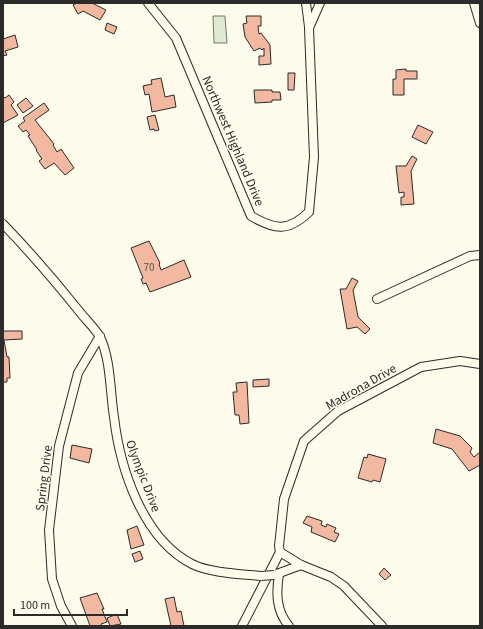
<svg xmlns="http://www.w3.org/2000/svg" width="483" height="629" font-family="'Source Sans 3',sans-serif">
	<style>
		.green { fill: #deebd1; stroke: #74746e }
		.building { fill: #f2b8a0; stroke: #2b2b2b }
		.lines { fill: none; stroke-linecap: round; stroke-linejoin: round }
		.minor-casing { stroke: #2b2b2b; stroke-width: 10 }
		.minor { stroke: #fdfbea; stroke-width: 8 }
		.minor-bridge-casing { stroke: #2b2b2b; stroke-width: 10; stroke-linecap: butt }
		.minor-bridge { stroke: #fdfbea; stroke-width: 8 }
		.labels { text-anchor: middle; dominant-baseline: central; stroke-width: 3; stroke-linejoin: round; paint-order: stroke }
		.number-label { font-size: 11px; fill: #5d4e48 }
		.street-label { font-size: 13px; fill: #2b2b2b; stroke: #fdfbea }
	</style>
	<rect width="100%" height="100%" fill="#fdfbea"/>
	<polygon class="green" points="213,16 225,16 227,43 214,43"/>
	<g class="building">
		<polygon points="77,3 92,3 106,10 100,20 83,11 78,14 73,5"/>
		<polygon points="246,16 261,16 261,26 258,26 259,34 261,33 270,45 271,64 259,65 259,56 264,56 264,48 262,50 260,48 254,51 245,37 243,24 247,23"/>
		<polygon points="107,23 117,27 114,34 105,30"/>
		<polygon points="15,35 18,47 5,51 7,55 3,56 3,39"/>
		<polygon points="406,69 406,71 417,71 417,79 404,79 404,95 393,95 393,79 396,79 396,70"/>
		<polygon points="288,73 295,73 294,90 288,90"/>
		<polygon points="161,78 165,97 174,95 176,107 152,112 149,94 145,95 143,86 152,84 151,80"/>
		<polygon points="254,90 272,90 272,92 280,92 281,100 272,100 272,102 255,103"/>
		<polygon points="9,95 14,102 11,105 18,115 3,123 3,96 5,98"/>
		<polygon points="26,98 33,106 23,113 17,105"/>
		<polygon points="44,103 49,110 35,120 54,144 53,145 57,152 61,149 74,168 65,175 54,163 45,169 39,161 42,159 36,150 37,150 28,136 30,135 26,130 23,132 18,126 25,121 23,118"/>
		<polygon points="155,115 159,130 155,131 154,129 150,130 147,117"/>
		<polygon points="418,125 433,132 426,144 412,137"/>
		<polygon points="412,156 417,159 411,171 414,204 401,205 401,197 404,197 404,192 399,193 396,166 406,166"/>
		<polygon points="149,241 160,263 159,264 161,270 184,260 191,277 150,292 146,283 143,284 141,279 143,278 131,248"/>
		<polygon points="352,278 358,281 353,290 358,317 370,329 365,334 357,327 347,329 340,289 346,289"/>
		<polygon points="3,331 22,331 22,339 4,340 7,357 9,357 10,378 7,378 7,382 3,382"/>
		<polygon points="269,379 269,386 253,387 253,380"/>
		<polygon points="247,382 249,423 240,424 239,415 235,415 233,392 237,392 236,383"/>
		<polygon points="436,429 460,436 472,448 470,452 474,457 480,452 480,465 469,471 452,449 433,443"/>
		<polygon points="72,445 92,449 89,463 70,458"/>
		<polygon points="368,454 386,459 380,482 373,480 372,482 358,478 364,457 367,458"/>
		<polygon points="307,516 322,521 321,525 326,527 327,524 336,528 334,532 339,534 335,542 311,532 312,527 303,523"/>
		<polygon points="137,526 144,545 131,549 127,530"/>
		<polygon points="140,551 143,559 135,562 132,554"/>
		<polygon points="384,568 391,575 385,580 379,574"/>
		<polygon points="97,593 104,609 102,609 107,622 101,624 102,626 90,626 80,598"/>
		<polygon points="174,597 177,612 181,611 184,626 171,626 165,599"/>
		<polygon points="117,614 121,624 110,626 107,618"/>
	</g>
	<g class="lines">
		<defs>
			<g id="minor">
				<path d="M148,3L176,38L251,216C275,230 288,232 309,212L314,157L309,28L320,3"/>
				<polyline points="306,3 309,27"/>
				<polyline points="474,3 480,23"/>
				<path d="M3,224C30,252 55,281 79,311C85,319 95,328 100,337C111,360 110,392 114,417C120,469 143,539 192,564C210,573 241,574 261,576"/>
				<polyline points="377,299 470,256 480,255"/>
				<polyline points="301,565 280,552 279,546 284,499 304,441 338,411 421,367 460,361 480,364"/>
				<path d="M279,574C276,593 276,611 289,626"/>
				<polyline points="274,575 301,565 331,577 344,586 382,626"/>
				<polyline points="72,626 61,606 52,579 49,530 59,446 78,373 100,336"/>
				<polyline points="242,626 280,552"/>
			</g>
		</defs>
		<use href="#minor" class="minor-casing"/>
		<use href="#minor" class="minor"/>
		<defs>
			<polyline id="minor-bridge" points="261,576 274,575"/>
		</defs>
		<use href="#minor-bridge" class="minor-bridge-casing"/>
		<use href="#minor-bridge" class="minor-bridge"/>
	</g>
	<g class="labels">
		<g class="number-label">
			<text x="149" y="267">70</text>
		</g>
		<g class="street-label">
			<text transform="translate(233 141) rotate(67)">Northwest Highland Drive</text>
			<text transform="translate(361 387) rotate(-30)">Madrona Drive</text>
			<text transform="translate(143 476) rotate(69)">Olympic Drive</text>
			<text transform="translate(44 478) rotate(-83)">Spring Drive</text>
		</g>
	</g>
	<rect width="483" height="629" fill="none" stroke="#2b2b2b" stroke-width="8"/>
	<path d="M14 609v6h113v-6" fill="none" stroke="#2b2b2b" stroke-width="2"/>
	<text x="20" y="609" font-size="12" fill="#2b2b2b" stroke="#fdfbea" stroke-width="3" paint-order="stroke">100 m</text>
</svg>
